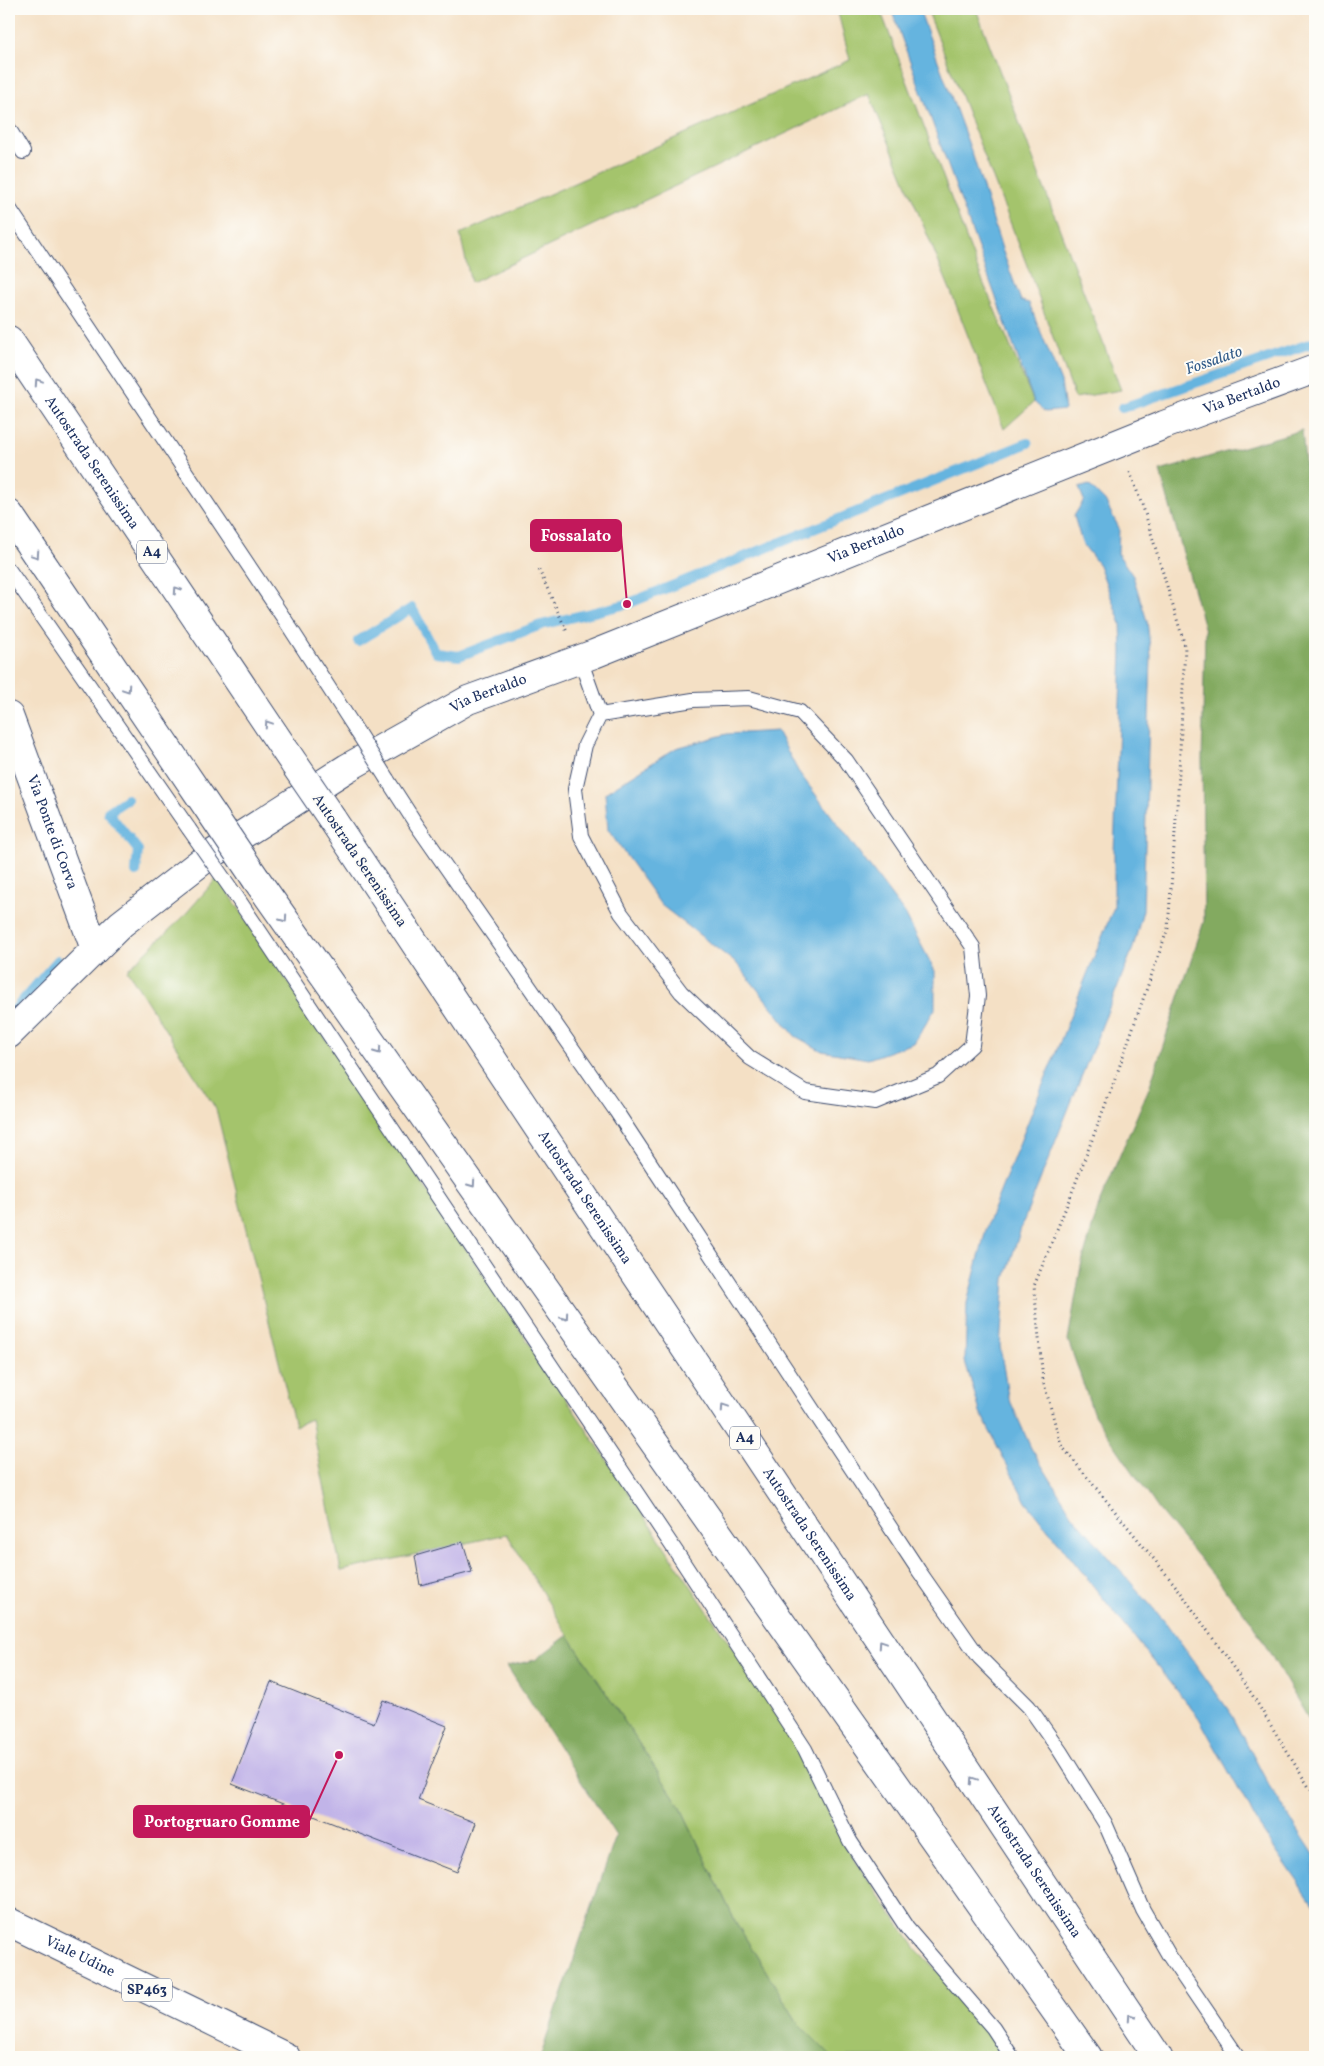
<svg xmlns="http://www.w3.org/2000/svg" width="1324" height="2066" font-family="Vollkorn,serif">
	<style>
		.green { fill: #a4c46c; stroke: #607a65 }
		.forest { fill: #83aa60; stroke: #4f6c5f }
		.water { fill: #65b4df; stroke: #40729e }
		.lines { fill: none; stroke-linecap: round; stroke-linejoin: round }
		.stream { stroke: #65b4df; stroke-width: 10 }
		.building { fill: #c1b4e8 }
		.lane-casing { stroke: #3c4a6d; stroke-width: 16 }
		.street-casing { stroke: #3c4a6d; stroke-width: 30 }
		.primary-casing { stroke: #3c4a6d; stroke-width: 30 }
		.highway-casing { stroke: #3c4a6d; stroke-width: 30 }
		.path { stroke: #3c4a6d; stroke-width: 3; stroke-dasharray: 1 4; stroke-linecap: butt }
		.lane { stroke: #fff; stroke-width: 14 }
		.street { stroke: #fff; stroke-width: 28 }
		.primary { stroke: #fff; stroke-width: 28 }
		.highway { stroke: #fff; stroke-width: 28 }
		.lane-bridge-casing { stroke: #3c4a6d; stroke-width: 16; stroke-linecap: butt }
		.highway-bridge-casing { stroke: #3c4a6d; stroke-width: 30; stroke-linecap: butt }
		.lane-bridge { stroke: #fff; stroke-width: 14 }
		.highway-bridge { stroke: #fff; stroke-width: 28 }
		.oneway { stroke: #8d97ae }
		.labels { text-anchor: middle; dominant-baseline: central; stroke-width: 4; stroke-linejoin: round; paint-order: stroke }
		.shield { fill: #fdfcf7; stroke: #5f6c8c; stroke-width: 1 }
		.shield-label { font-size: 14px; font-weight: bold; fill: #1b2f5e }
		.street-label { font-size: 15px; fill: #1b2f5e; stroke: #fdfcf7 }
		.water-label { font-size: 16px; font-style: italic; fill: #355e8b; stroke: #fdfcf7 }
		.leader { fill: none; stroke: #c2185b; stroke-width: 2 }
		.callout-dot { fill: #c2185b; stroke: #fdfcf7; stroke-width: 2 }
		.callout { fill: #c2185b; stroke: #c2185b; stroke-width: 2 }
		.callout-label { font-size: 16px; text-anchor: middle; font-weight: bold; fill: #fff }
	</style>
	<rect width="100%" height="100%" fill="#fdfcf7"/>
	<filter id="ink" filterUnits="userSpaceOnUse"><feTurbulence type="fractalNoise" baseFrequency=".02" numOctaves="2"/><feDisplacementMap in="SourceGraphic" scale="10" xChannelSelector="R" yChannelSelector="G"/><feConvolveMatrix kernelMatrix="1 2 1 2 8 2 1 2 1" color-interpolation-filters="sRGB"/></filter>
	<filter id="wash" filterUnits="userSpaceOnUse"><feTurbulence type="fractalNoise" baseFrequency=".0096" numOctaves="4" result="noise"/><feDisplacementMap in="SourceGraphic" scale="20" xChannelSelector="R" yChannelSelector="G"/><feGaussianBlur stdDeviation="1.12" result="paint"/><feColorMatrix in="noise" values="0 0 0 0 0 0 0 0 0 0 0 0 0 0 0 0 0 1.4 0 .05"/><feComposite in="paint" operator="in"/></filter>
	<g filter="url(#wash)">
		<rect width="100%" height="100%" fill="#f4e0c5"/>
		<g class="green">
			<polygon points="837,9 880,9 980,275 1034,402 1004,429 951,292 869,94 471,283 460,234 850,60"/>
			<polygon points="927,9 976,9 1121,390 1075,398 1028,268"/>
			<polygon points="218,877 799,1748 843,1843 917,1950 982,2016 1008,2057 832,2057 798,2023 735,1921 681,1808 568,1635 507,1534 341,1571 311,1419 295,1426 216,1109 127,970 182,918"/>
		</g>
		<g class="forest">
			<polygon points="1302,430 1315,569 1315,1730 1251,1621 1159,1510 1094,1415 1068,1340 1081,1266 1100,1201 1149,1088 1204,921 1202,759 1205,631 1160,471"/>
			<polygon points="568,1635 681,1808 735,1921 798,2023 832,2057 540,2057 616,1836 507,1666 535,1660"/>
		</g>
		<g class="water">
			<polygon points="891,9 919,9 973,156 1003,252 1021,301 1029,303 1061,382 1065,410 1045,412 1034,402"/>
			<polygon points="1089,485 1105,501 1119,528 1118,554 1133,576 1147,621 1151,656 1143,910 1133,948 1022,1225 1005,1279 1000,1346 1008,1396 1031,1448 1073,1516 1166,1623 1232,1715 1267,1782 1315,1856 1315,1906 1259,1826 1199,1718 1026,1502 980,1412 965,1361 967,1303 988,1222 1114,907 1114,852 1122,651 1121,624 1099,565 1082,543 1074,516 1084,500 1079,488"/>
			<polygon points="777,731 798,771 905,914 935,971 935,1009 914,1043 868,1059 822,1051 795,1036 737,964 661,905 608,830 605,793 676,748 727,734"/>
		</g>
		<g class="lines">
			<g class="stream">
				<polyline points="1122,408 1315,342"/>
				<polyline points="358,641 412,608 436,653 459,656 541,625 627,604 1028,443"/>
				<polyline points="127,799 108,812 138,850 136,872"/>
				<polyline points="9,1016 58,960"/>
			</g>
		</g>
		<g id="blocks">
			<g class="building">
				<polygon points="463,1542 472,1572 420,1585 415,1556"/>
				<polygon points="271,1682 374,1723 383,1700 447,1726 418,1800 476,1823 457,1872 232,1784"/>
			</g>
		</g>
	</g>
	<g filter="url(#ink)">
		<use href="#blocks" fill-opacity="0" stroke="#3c4a6d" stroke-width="1"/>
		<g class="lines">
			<defs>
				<g id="lane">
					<polyline points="9,129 23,152"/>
					<polyline points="9,208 285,620 358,733"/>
					<polyline points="9,570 189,829"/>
					<polyline points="580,659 600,715 585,745 575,789 581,836 621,913 681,992 750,1058 805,1092 875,1102 938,1076 972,1045 978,996 973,947 846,760 800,712 749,698 693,700 600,715"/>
					<polyline points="387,779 416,824 616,1111 919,1571 979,1657 1029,1707 1060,1751 1105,1823 1143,1910 1170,1957 1238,2057"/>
					<polyline points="236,896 677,1553 805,1749 850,1841 907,1928 993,2028 1012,2057"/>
				</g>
				<g id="street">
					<path id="s1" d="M9,716L95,949"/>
					<path id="s2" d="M9,1034L121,924L206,858L347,768L468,700L594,654L1164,425L1315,369"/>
				</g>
				<g id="primary">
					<path id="s3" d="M9,1922L286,2057"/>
				</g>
				<g id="highway">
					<path id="s4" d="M9,340L295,765"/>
					<polyline points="9,514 212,814"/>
					<path id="s5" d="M332,819L1158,2057"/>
					<polyline points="256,879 1088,2057"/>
				</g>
			</defs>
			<use href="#lane" class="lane-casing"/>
			<use href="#street" class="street-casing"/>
			<use href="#primary" class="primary-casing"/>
			<use href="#highway" class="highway-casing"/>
			<g class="path">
				<polyline points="1130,472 1145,513 1185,646 1178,792 1168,928 1114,1082 1071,1195 1034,1286 1043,1380 1061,1445 1179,1590 1251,1693 1315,1797"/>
				<polyline points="539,570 567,632"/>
			</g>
			<use href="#lane" class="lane"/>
			<use href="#street" class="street"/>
			<use href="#primary" class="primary"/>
			<use href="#highway" class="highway"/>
			<defs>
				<g id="lane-bridge">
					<polyline points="358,733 387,779"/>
					<polyline points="189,829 236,896"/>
				</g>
				<g id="highway-bridge">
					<polyline points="295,765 332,819"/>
					<polyline points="212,814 256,879"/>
				</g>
			</defs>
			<use href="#lane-bridge" class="lane-bridge-casing"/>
			<use href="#highway-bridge" class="highway-bridge-casing"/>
			<use href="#lane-bridge" class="lane-bridge"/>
			<use href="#highway-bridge" class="highway-bridge"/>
		</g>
		<defs><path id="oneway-chevron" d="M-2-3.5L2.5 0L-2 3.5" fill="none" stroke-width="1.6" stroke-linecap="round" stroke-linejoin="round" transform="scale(1.25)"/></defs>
		<g class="oneway">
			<use href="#oneway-chevron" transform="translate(38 382) rotate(-124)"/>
			<use href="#oneway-chevron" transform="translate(36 555) rotate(56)"/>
			<use href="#oneway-chevron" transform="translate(177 590) rotate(-124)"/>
			<use href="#oneway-chevron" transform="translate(127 689) rotate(56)"/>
			<use href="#oneway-chevron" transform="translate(268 724) rotate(-124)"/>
			<use href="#oneway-chevron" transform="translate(284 919) rotate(55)"/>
			<use href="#oneway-chevron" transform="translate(378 1051) rotate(55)"/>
			<use href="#oneway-chevron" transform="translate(472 1184) rotate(55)"/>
			<use href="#oneway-chevron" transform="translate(565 1317) rotate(55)"/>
			<use href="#oneway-chevron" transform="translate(724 1407) rotate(-124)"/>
			<use href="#oneway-chevron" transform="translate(882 1644) rotate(-124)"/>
			<use href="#oneway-chevron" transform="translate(973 1780) rotate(-124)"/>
			<use href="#oneway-chevron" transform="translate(1131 2017) rotate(-124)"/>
		</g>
	</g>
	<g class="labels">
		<g class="shield">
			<rect x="137" y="540.5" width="30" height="23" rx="4"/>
			<rect x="730" y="1426.5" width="30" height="23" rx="4"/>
			<rect x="122" y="1978.5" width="50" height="23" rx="4"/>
		</g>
		<g class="shield-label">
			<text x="152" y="552">A4</text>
			<text x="745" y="1438">A4</text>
			<text x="147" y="1990">SP463</text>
		</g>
		<g class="street-label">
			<text stroke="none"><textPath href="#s2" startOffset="1402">Via Bertaldo</textPath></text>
			<text stroke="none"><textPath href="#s4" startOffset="148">Autostrada Serenissima</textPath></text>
			<text stroke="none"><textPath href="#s2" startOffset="998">Via Bertaldo</textPath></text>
			<text stroke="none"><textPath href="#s2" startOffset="592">Via Bertaldo</textPath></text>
			<text stroke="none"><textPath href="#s1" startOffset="124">Via Ponte di Corva</textPath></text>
			<text transform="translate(359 861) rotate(56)">Autostrada Serenissima</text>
			<text stroke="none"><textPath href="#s5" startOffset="455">Autostrada Serenissima</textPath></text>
			<text stroke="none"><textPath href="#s5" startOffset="860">Autostrada Serenissima</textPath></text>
			<text stroke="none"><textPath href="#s5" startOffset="1265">Autostrada Serenissima</textPath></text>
			<text stroke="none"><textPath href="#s3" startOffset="79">Viale Udine</textPath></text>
		</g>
		<g class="water-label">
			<text transform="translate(1214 361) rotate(-19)">Fossalato</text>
		</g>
	</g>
	<path class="leader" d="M627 604L621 535M339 1755L309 1821"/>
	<g class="callout-dot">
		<circle cx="627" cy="604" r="5"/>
		<circle cx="339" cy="1755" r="5"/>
	</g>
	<g class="callout">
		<rect x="531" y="520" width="90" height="31" rx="5"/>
		<rect x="134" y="1806" width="175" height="31" rx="5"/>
	</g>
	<g class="callout-label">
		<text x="576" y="541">Fossalato</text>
		<text x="222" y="1827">Portogruaro Gomme</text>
	</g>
	<rect width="1324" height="2066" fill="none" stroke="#fdfcf7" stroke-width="30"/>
</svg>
